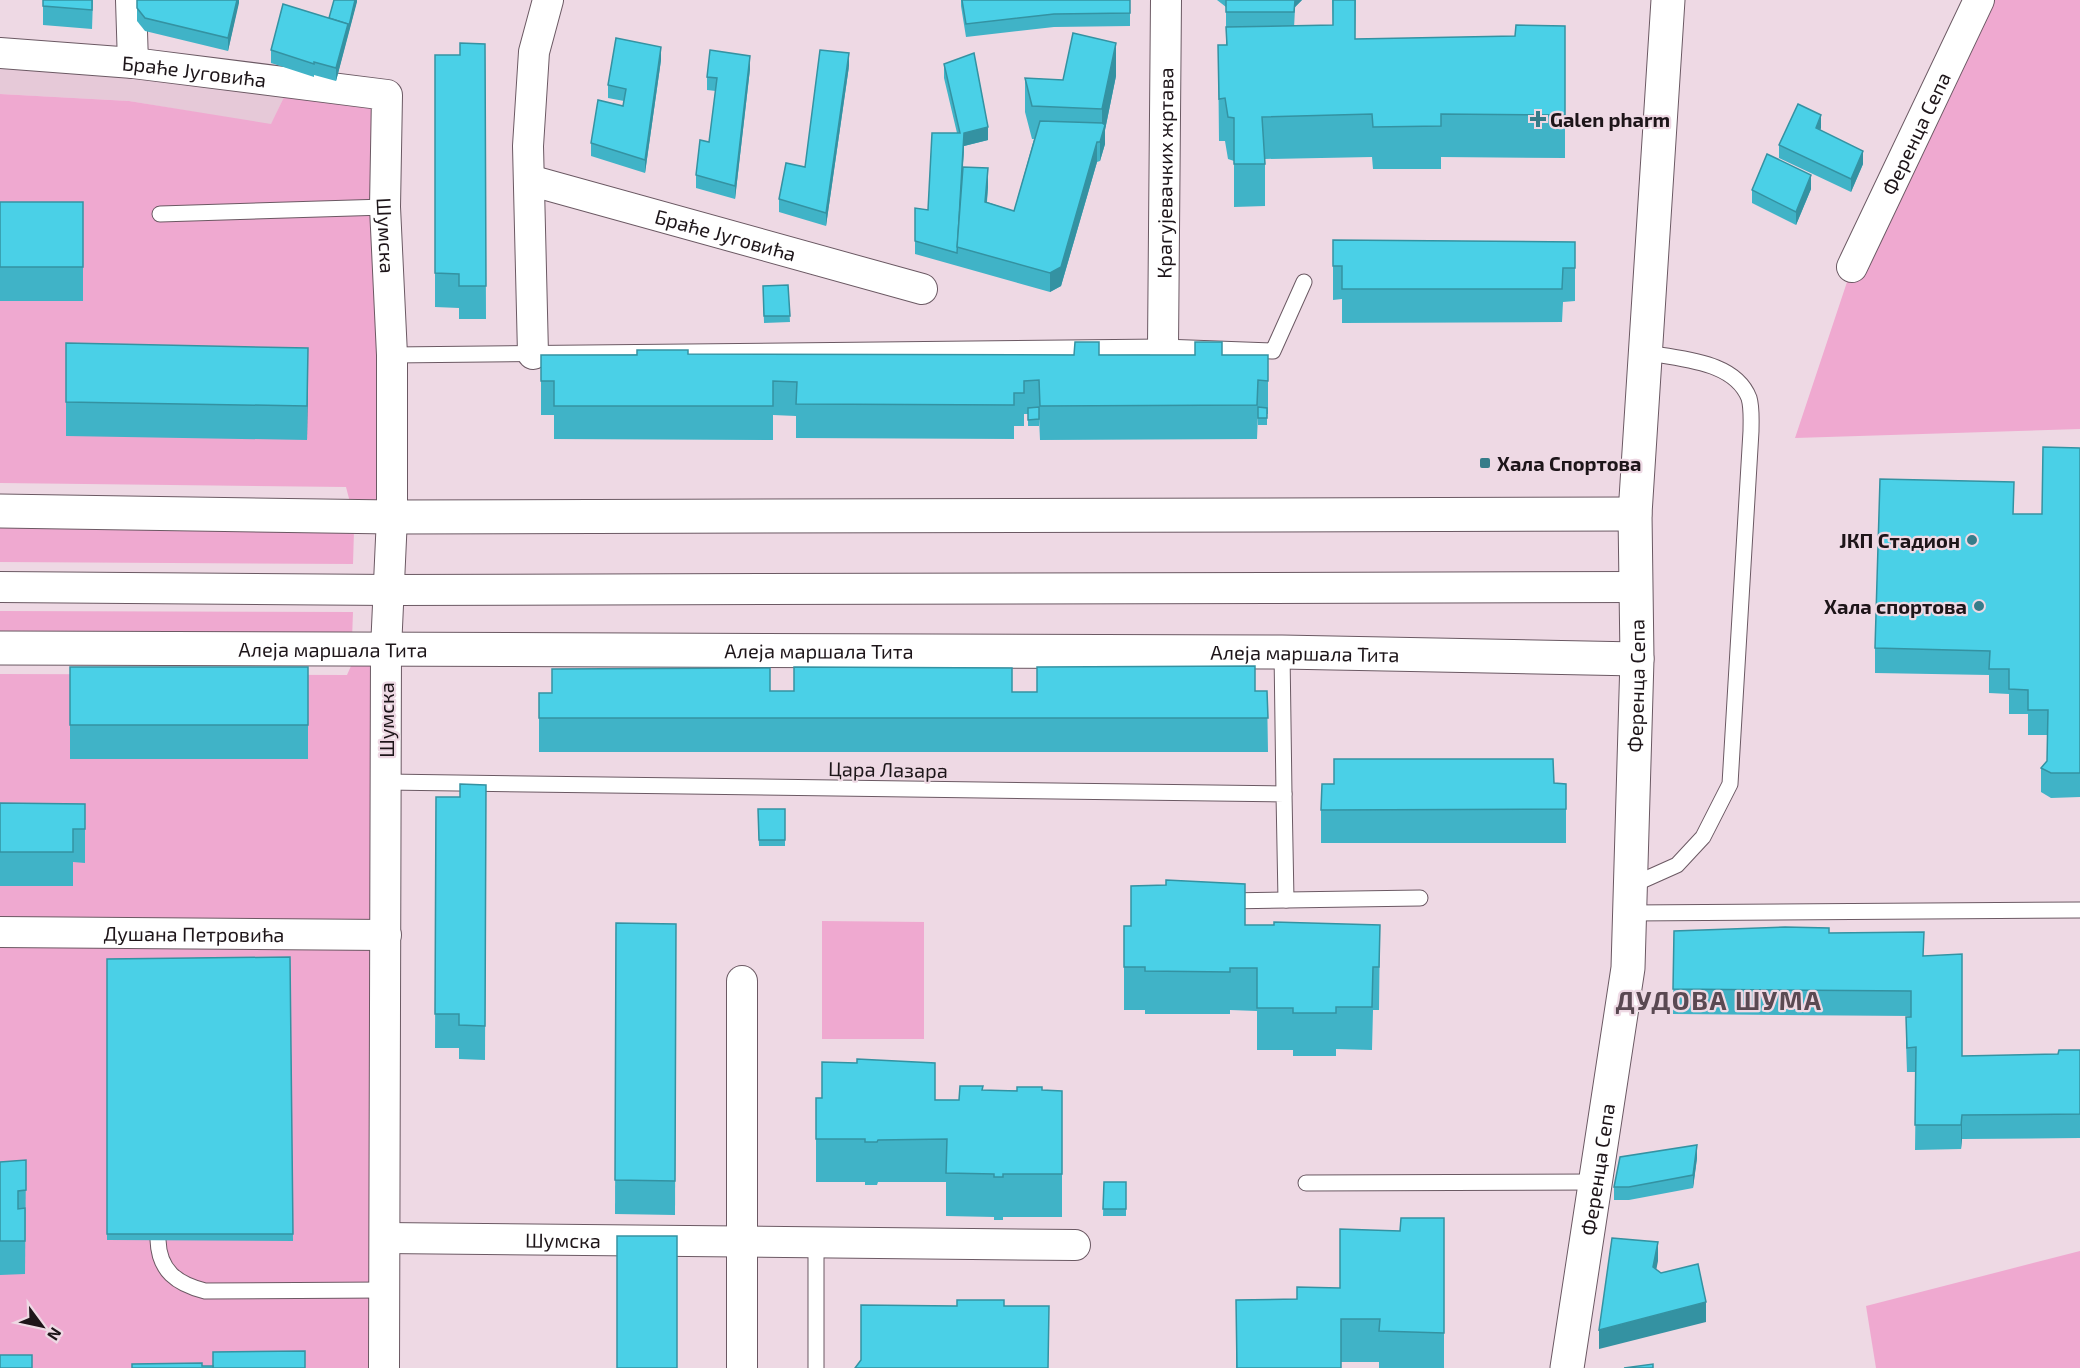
<svg xmlns="http://www.w3.org/2000/svg" width="2080" height="1368" font-family="'Exo 2',sans-serif">
	<style>
		.built { fill: #e6c9d8 }
		.green { fill: #efa9d0 }
		.lines { fill: none; stroke-linecap: round; stroke-linejoin: round }
		.lane-casing { stroke: #6b5963; stroke-width: 17 }
		.street-casing { stroke: #6b5963; stroke-width: 32 }
		.secondary-casing { stroke: #6b5963; stroke-width: 35 }
		.lane { stroke: #fff; stroke-width: 15 }
		.street { stroke: #fff; stroke-width: 30 }
		.secondary { stroke: #fff; stroke-width: 33 }
		.wall { fill: #40b3c7 }
		.shaded-wall { fill: #3492a2 }
		.building { fill: #4ad0e7; stroke: #3492a2; stroke-width: 1.5 }
		.poi-dot { fill: #367c89; stroke: #eed9e4; stroke-width: 2 }
		.labels { text-anchor: middle; dominant-baseline: central; stroke-width: 4.5; stroke-linejoin: round; paint-order: stroke }
		.street-label { font-size: 20px; fill: #1d1519; stroke: #eed9e4 }
		.poi-label { font-size: 20px; font-weight: bold; fill: #1d1519; stroke: #eed9e4; text-anchor: start }
		.district-label { font-size: 26px; font-weight: bold; letter-spacing: 1.5px; fill: #5a4952; stroke: #eed9e4 }
	</style>
	<rect width="100%" height="100%" fill="#eed9e4"/>
	<polygon class="built" points="0,65 136,77 284,97 271,125 129,101 0,94"/>
	<g class="green">
		<polygon points="1976,0 2080,0 2080,429 1795,438 1852,267"/>
		<polygon points="0,94 129,101 271,124 284,97 379,105 381,508 352,510 346,487 0,483"/>
		<polygon points="0,525 354,530 353,564 0,562"/>
		<polygon points="0,611 353,612 352,639 0,639"/>
		<polygon points="355,657 373,658 370,1368 0,1368 0,674 347,675"/>
		<polygon points="822,921 924,922 924,1039 822,1039"/>
		<polygon points="2080,1251 2080,1368 1876,1368 1866,1306"/>
	</g>
	<g class="lines">
		<defs>
			<g id="lane">
				<polyline points="160,214 385,207"/>
				<polyline points="392,355 1163,347 1273,351 1304,282"/>
				<polyline points="1282,652 1284,794"/>
				<polyline points="386,782 1284,794 1286,900"/>
				<path d="M1630,886L1677,865L1703,837L1730,784L1751,431C1751,421 1752,408 1749,398C1734,360 1680,360 1645,352"/>
				<polyline points="1225,901 1420,898"/>
				<polyline points="1630,913 2080,910"/>
				<polyline points="1306,1183 1595,1182"/>
				<path d="M158,1240C159,1271 177,1284 205,1291L385,1290"/>
				<polyline points="816,1368 816,1241"/>
			</g>
			<g id="street">
				<polyline points="131,0 133,63"/>
				<path id="s1" d="M0,53L133,63L387,95L385,207L392,355V517L386,649L384,1368"/>
				<path id="s2" d="M529,180L922,289"/>
				<path id="s3" d="M1852,267L1979,0"/>
				<path id="s4" d="M1163,347L1166,0"/>
				<polyline points="533,354 528,146 534,52 548,0"/>
				<polyline points="0,587 391,590 1636,587"/>
				<path id="s5" d="M0,932L386,935"/>
				<polyline points="742,981 742,1368"/>
				<path id="s6" d="M385,1238L1075,1245"/>
			</g>
			<g id="secondary">
				<polyline points="0,511 392,517 1635,514"/>
				<path id="s7" d="M0,648L1282,652L1637,659"/>
				<path id="s8" d="M1567,1368L1628,968L1637,659L1635,514L1668,0"/>
			</g>
		</defs>
		<use href="#lane" class="lane-casing"/>
		<use href="#street" class="street-casing"/>
		<use href="#secondary" class="secondary-casing"/>
		<use href="#lane" class="lane"/>
		<use href="#street" class="street"/>
		<use href="#secondary" class="secondary"/>
	</g>
	<g class="wall">
		<polygon points="43,0 93,0 92,29 43,25"/>
		<polygon points="137,0 239,0 228,51 145,31 137,21"/>
		<polygon points="357,0 336,81 314,75 314,77 271,63 271,50 329,18"/>
		<polygon points="961,0 1130,0 1130,26 1054,27 966,37 961,6"/>
		<polygon points="1217,0 1302,0 1295,7 1294,26 1333,25 1332,0 1356,0 1355,39 1515,36 1565,26 1565,158 1441,157 1441,169 1373,169 1372,157 1265,159 1265,206 1234,207 1234,161 1228,159 1225,141 1219,141 1218,45 1226,45 1226,7"/>
		<polygon points="485,44 486,319 459,319 459,308 435,307 435,55 460,55"/>
		<polygon points="661,60 645,173 591,156 591,143 623,106 624,101 608,98 608,85"/>
		<polygon points="944,64 988,140 964,146 963,167 988,187 987,202 1014,211 1034,139 1032,139 1025,112 1025,78 1063,80 1116,76 1105,130 1105,144 1100,161 1097,162 1061,286 1050,292 915,254 915,208 928,210 957,133 944,78"/>
		<polygon points="849,66 826,226 779,212 779,199 805,167"/>
		<polygon points="750,69 735,199 696,188 696,175 709,142 716,91 707,90 707,77"/>
		<polygon points="1821,128 1820,130 1863,164 1851,192 1779,158 1779,145"/>
		<polygon points="1811,189 1796,225 1752,203 1752,190"/>
		<rect x="0" y="202" width="83" height="99"/>
		<polygon points="1333,240 1575,242 1575,301 1563,302 1562,322 1342,323 1342,299 1333,300"/>
		<polygon points="788,285 790,322 764,323 763,286"/>
		<polygon points="688,354 1268,355 1268,414 1267,414 1267,425 1258,425 1258,414 1257,439 1040,440 1039,418 1039,426 1028,426 1028,414 1024,414 1024,426 1014,426 1014,439 796,438 796,416 773,415 773,440 554,439 554,415 541,415 541,355"/>
		<polygon points="308,381 307,440 66,436 66,402"/>
		<polygon points="2080,448 2080,797 2051,798 2041,792 2041,768 2047,761 2048,735 2028,735 2028,714 2009,714 2009,694 1989,693 1989,675 1875,673 1875,648 2042,514"/>
		<rect x="70" y="667" width="238" height="92"/>
		<polygon points="770,691 1012,692 1267,691 1268,752 539,752 539,693"/>
		<polygon points="1554,783 1566,784 1566,843 1321,843 1321,810"/>
		<polygon points="486,785 485,1060 459,1059 459,1048 435,1048 436,797 460,797"/>
		<polygon points="0,803 85,804 85,863 73,862 73,886 0,886"/>
		<polygon points="758,809 785,809 785,846 759,846"/>
		<polygon points="616,923 676,924 675,1215 615,1214"/>
		<polygon points="1245,925 1380,925 1379,1010 1373,1010 1372,1050 1336,1049 1336,1056 1293,1056 1293,1050 1257,1050 1257,1011 1230,1010 1230,1014 1145,1014 1145,1010 1124,1010 1124,926"/>
		<polygon points="1674,931 1829,933 1924,956 1962,1056 2058,1054 2080,1050 2080,1138 1962,1139 1961,1149 1915,1150 1916,1072 1907,1072 1906,1042 1906,1017 1911,1016 1673,1014"/>
		<polygon points="290,957 293,1241 107,1240 107,959"/>
		<polygon points="983,1090 1062,1091 1062,1217 1003,1217 1003,1220 994,1220 994,1217 946,1216 946,1182 878,1182 877,1185 865,1185 865,1182 816,1182 816,1098 959,1100"/>
		<polygon points="1697,1158 1693,1188 1629,1200 1614,1200 1614,1187"/>
		<polygon points="26,1160 25,1274 0,1275 0,1162"/>
		<polygon points="1104,1182 1126,1182 1126,1216 1103,1216"/>
		<polygon points="1444,1218 1444,1368 1379,1368 1379,1362 1341,1362 1341,1368 1236,1368 1236,1300 1297,1299 1340,1288 1340,1229 1400,1231"/>
	</g>
	<g class="shaded-wall">
		<polygon points="237,0 239,0 239,3 228,51 228,38"/>
		<polygon points="355,0 357,0 357,2 336,81 336,68 348,24"/>
		<polygon points="1295,0 1302,0 1295,7 1294,37"/>
		<polygon points="1116,43 1116,76 1105,130 1105,144 1100,161 1100,142 1102,135 1102,109"/>
		<polygon points="661,47 661,60 645,173 645,160"/>
		<polygon points="849,53 849,66 826,226 826,213"/>
		<polygon points="750,56 750,69 735,199 735,186"/>
		<polygon points="1821,115 1821,128 1816,141 1816,128"/>
		<polygon points="988,127 988,140 964,146 958,248 964,133"/>
		<polygon points="1097,142 1097,162 1061,286 1050,292 1050,273"/>
		<polygon points="1863,151 1863,164 1851,192 1851,179"/>
		<polygon points="988,168 988,187 985,221 985,202"/>
		<polygon points="1811,175 1811,189 1796,225 1796,212"/>
		<polygon points="308,348 308,381 307,440 307,406"/>
		<polygon points="1962,1115 1962,1139 1961,1149 1961,1125"/>
		<polygon points="1697,1145 1697,1158 1693,1188 1693,1175"/>
		<polygon points="1658,1242 1658,1261 1653,1286 1653,1267"/>
		<polygon points="1706,1302 1706,1322 1599,1349 1599,1330"/>
	</g>
	<g class="building">
		<polygon points="43,0 92,0 92,10 43,6"/>
		<polygon points="137,0 237,0 228,38 145,18 137,8"/>
		<polygon points="334,0 355,0 348,30 348,24 329,18"/>
		<polygon points="962,0 1130,0 1130,13 1054,14 966,24"/>
		<polygon points="1226,0 1295,0 1294,12 1226,12"/>
		<polygon points="1333,0 1355,0 1355,39 1515,36 1516,25 1565,26 1565,115 1441,114 1441,126 1373,127 1372,114 1262,117 1265,164 1234,164 1234,118 1228,117 1225,98 1219,99 1218,45 1227,45 1226,27 1333,25"/>
		<polygon points="283,4 348,24 336,68 314,62 314,64 271,50"/>
		<polygon points="1073,33 1116,43 1102,109 1032,106 1025,78 1063,80"/>
		<polygon points="616,38 661,47 645,160 591,143 598,100 623,106 626,89 608,85"/>
		<polygon points="460,43 485,44 486,286 459,286 459,274 435,273 435,55 460,55"/>
		<polygon points="710,50 750,56 735,186 696,175 700,140 709,142 717,78 707,77"/>
		<polygon points="820,50 849,53 826,213 779,199 786,163 805,167"/>
		<polygon points="974,53 988,127 964,133 957,253 915,241 915,208 928,210 932,133 960,133 944,64"/>
		<polygon points="1798,104 1821,115 1816,128 1863,151 1851,179 1779,145"/>
		<polygon points="1040,121 1102,123 1105,125 1100,142 1097,142 1061,267 1050,273 957,247 963,167 988,168 985,202 1014,211"/>
		<polygon points="1767,154 1811,175 1796,212 1752,190"/>
		<rect x="0" y="202" width="83" height="65"/>
		<polygon points="1333,240 1575,242 1575,268 1563,268 1562,289 1342,289 1342,266 1333,266"/>
		<polygon points="788,285 790,316 764,316 763,286"/>
		<polygon points="1075,342 1099,342 1099,355 1195,355 1195,342 1222,342 1222,355 1268,355 1268,381 1258,380 1257,405 1040,406 1039,380 1024,381 1024,393 1014,393 1014,405 796,404 797,382 773,381 773,406 554,406 554,381 541,381 541,355 637,355 637,350 688,350 688,354 1074,355"/>
		<polygon points="66,343 308,348 307,406 66,402"/>
		<polygon points="1039,407 1039,419 1028,420 1028,408"/>
		<polygon points="1258,407 1267,408 1267,418 1258,418"/>
		<polygon points="2043,447 2080,448 2080,773 2051,773 2041,768 2047,761 2048,710 2028,710 2028,690 2009,689 2009,669 1989,669 1990,651 1875,648 1880,479 2014,482 2013,514 2042,514"/>
		<polygon points="1255,666 1255,691 1267,691 1268,718 539,718 539,693 552,693 552,669 770,668 770,691 794,691 794,667 1012,668 1012,692 1037,692 1037,667"/>
		<rect x="70" y="667" width="238" height="58"/>
		<polygon points="1334,759 1553,759 1554,783 1566,784 1566,809 1321,810 1322,784 1334,784"/>
		<polygon points="460,784 486,785 485,1026 459,1025 459,1014 435,1014 436,797 460,797"/>
		<polygon points="0,803 85,804 85,829 73,829 73,852 0,852"/>
		<polygon points="758,809 785,809 785,840 759,840"/>
		<polygon points="1166,880 1245,884 1245,925 1274,925 1274,922 1380,925 1379,967 1373,967 1372,1007 1336,1007 1336,1013 1293,1013 1293,1008 1257,1008 1257,968 1230,968 1230,972 1145,971 1145,967 1124,967 1124,926 1131,926 1131,886 1166,885"/>
		<polygon points="616,923 676,924 675,1181 615,1180"/>
		<polygon points="1785,927 1829,928 1829,933 1924,932 1923,956 1962,954 1962,1056 2058,1054 2059,1050 2080,1050 2080,1114 1962,1115 1961,1125 1915,1125 1916,1047 1907,1048 1906,1017 1911,1017 1911,991 1673,989 1674,931"/>
		<polygon points="290,957 293,1234 107,1234 107,959"/>
		<polygon points="857,1059 935,1063 935,1100 959,1100 960,1086 983,1086 982,1090 1017,1091 1017,1087 1042,1087 1042,1090 1062,1091 1062,1174 1003,1174 1003,1177 994,1177 994,1174 946,1173 947,1139 878,1140 877,1142 865,1142 865,1139 816,1139 816,1098 822,1098 822,1062 857,1063"/>
		<polygon points="1697,1145 1693,1175 1629,1187 1614,1187 1620,1157"/>
		<polygon points="26,1160 26,1190 18,1191 18,1209 25,1208 25,1241 0,1241 0,1162"/>
		<polygon points="1104,1182 1126,1182 1126,1209 1103,1209"/>
		<polygon points="1401,1218 1444,1218 1444,1333 1379,1331 1380,1319 1341,1319 1341,1368 1237,1368 1236,1300 1297,1299 1297,1287 1340,1288 1340,1229 1400,1231"/>
		<rect x="617" y="1236" width="60" height="132"/>
		<polygon points="1612,1238 1658,1242 1653,1267 1661,1273 1698,1264 1706,1302 1599,1330"/>
		<polygon points="957,1300 1004,1300 1004,1306 1049,1306 1048,1368 855,1368 861,1360 861,1305 957,1306"/>
		<polygon points="305,1351 305,1368 213,1368 213,1352"/>
		<rect x="0" y="1355" width="32" height="13"/>
		<polygon points="202,1363 202,1366 213,1366 213,1368 132,1368 132,1364"/>
		<polygon points="1653,1364 1653,1368 1624,1368"/>
	</g>
	<g class="poi-dot">
		<path d="M1535 110h6v6h6v6h-6v6h-6v-6h-6v-6h6z"/>
		<rect x="1479" y="457" width="12" height="12" rx="3"/>
		<circle cx="1972" cy="540" r="6"/>
		<circle cx="1979" cy="606" r="6"/>
	</g>
	<g class="labels">
		<g class="street-label">
			<text stroke="none"><textPath href="#s1" startOffset="195">Браће Југовића</textPath></text>
			<text stroke="none"><textPath href="#s3" startOffset="148">Ференца Сепа</textPath></text>
			<text stroke="none"><textPath href="#s4" startOffset="174">Крагујевачких жртава</textPath></text>
			<text stroke="none"><textPath href="#s2" startOffset="204">Браће Југовића</textPath></text>
			<text stroke="none"><textPath href="#s1" startOffset="530">Шумска</textPath></text>
			<text stroke="none"><textPath href="#s7" startOffset="333">Алеја маршала Тита</textPath></text>
			<text stroke="none"><textPath href="#s7" startOffset="819">Алеја маршала Тита</textPath></text>
			<text stroke="none"><textPath href="#s7" startOffset="1305">Алеја маршала Тита</textPath></text>
			<text stroke="none"><textPath href="#s8" startOffset="687">Ференца Сепа</textPath></text>
			<text transform="translate(386 720) rotate(-90)">Шумска</text>
			<text transform="translate(888 769) rotate(1)">Цара Лазара</text>
			<text stroke="none"><textPath href="#s5" startOffset="194">Душана Петровића</textPath></text>
			<text stroke="none"><textPath href="#s8" startOffset="201">Ференца Сепа</textPath></text>
			<text stroke="none"><textPath href="#s6" startOffset="178">Шумска</textPath></text>
		</g>
		<g class="poi-label">
			<text x="1550" y="119">Galen pharm</text>
			<text x="1497" y="463">Хала Спортова</text>
			<text x="1960" y="540" text-anchor="end">ЈКП Стадион</text>
			<text x="1967" y="606" text-anchor="end">Хала спортова</text>
		</g>
		<g class="district-label">
			<text x="1719" y="999">ДУДОВА ШУМА</text>
		</g>
	</g>
	<g transform="translate(42 1326) rotate(123)" stroke="#eed9e4" stroke-width="4.5" paint-order="stroke">
	<path d="M0-4.5L10 22L0 15L-10 22Z" fill="#1d1519"/>
	<text y="-9" font-size="16" font-weight="bold" text-anchor="middle" fill="#1d1519">N</text>
	</g>
</svg>
